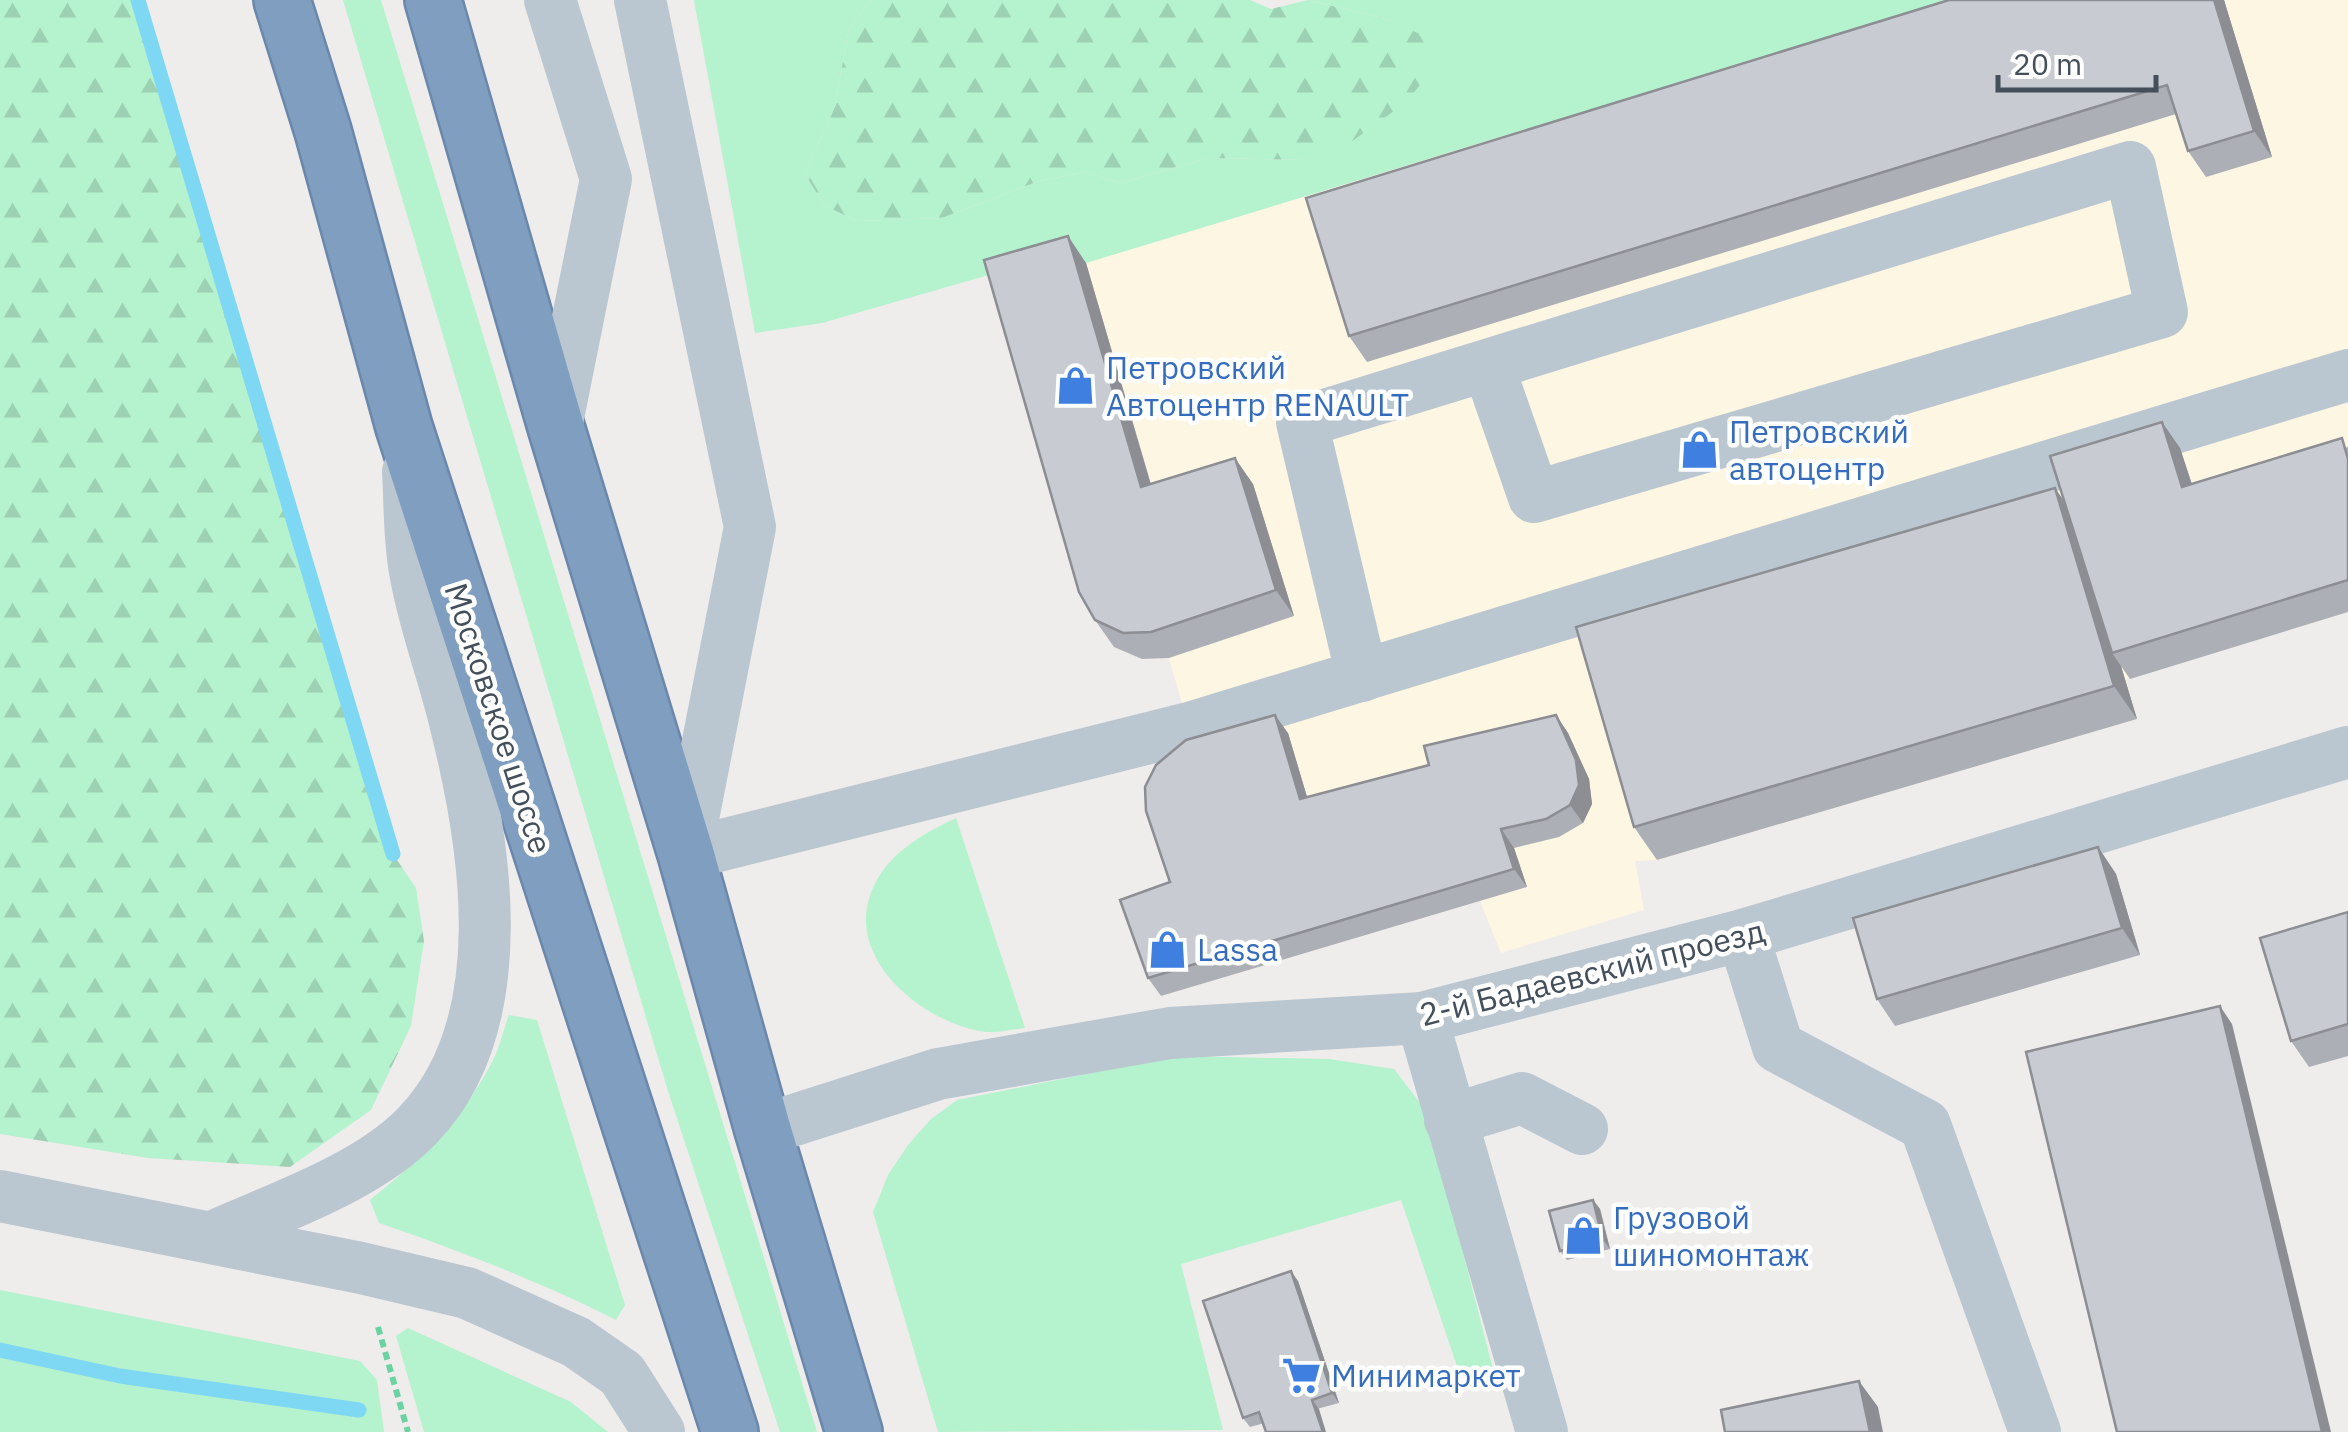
<svg xmlns="http://www.w3.org/2000/svg" width="2348" height="1432" font-family="'IBM Plex Sans',sans-serif">
	<style>
		.commercial { fill: #fdf6e2 }
		.grass { fill: #b5f2ce }
		.forest { fill: url(#forest-firs) }
		.lines { fill: none; stroke-linecap: round; stroke-linejoin: round }
		.stream { stroke: #7fd8f3; stroke-width: 15 }
		.highway-casing { stroke: #6b88ac; stroke-width: 60 }
		.path { stroke: #6bd2a1; stroke-width: 6; stroke-dasharray: 8 5; stroke-linecap: butt }
		.minor { stroke: #bbc7d0; stroke-width: 52 }
		.highway { stroke: #7f9ec0; stroke-width: 55 }
		.wall { fill: #acafb5 }
		.shaded-wall { fill: #8c8e93 }
		.building { fill: #c8cbd2; stroke: #8c8e93; stroke-width: 2.5 }
		.labels { text-anchor: middle; dominant-baseline: central; stroke-width: 9; stroke-linejoin: round; paint-order: stroke }
		.shop-label { font-size: 32px; fill: #366cbe; stroke: #fff; text-anchor: start }
		.street-label { font-size: 32px; fill: #434f5b; stroke: #fff }
	</style>
	<defs>
		<pattern id="forest-firs" width="22" height="20" patternUnits="userSpaceOnUse" patternTransform="scale(2.5)"><rect width="22" height="20" fill="#b5f2ce"/><path d="M5 1l3.5 6h-7zM16 11l3.5 6h-7z" fill="#9dd1b3"/></pattern>
	</defs>
	<rect width="100%" height="100%" fill="#efecec"/>
	<polygon class="commercial" points="1950,0 2348,0 2348,612 2126,679 2137,719 1657,860 1635,861 1644,910 1501,953 1480,901 1161,996 1132,919 1182,900 1189,728 1169,658 1142,659 1086,263"/>
	<g class="grass">
		<polygon points="343,0 381,0 817,1432 780,1432 667,1088"/>
		<polygon points="694,0 873,0 868,2 849,29 834,109 805,174 824,205 856,221 942,218 1039,181 1086,172 1120,183 1209,158 1306,160 1390,20 1308,0 1950,0 1086,263 999,272 822,323 755,333"/>
		<path d="M956,818L1025,1028C1013,1029 999,1033 987,1032C929,1026 849,964 869,899C881,857 920,835 956,818Z"/>
		<path d="M509,1015L537,1020L625,1305L616,1320C539,1281 460,1251 379,1223L370,1200C418,1162 460,1121 490,1066C499,1051 503,1031 509,1015Z"/>
		<polygon points="1176,1056 1329,1059 1394,1069 1427,1112 1496,1381 1465,1390 1401,1200 1181,1264 1223,1430 938,1432 873,1212 888,1175 908,1145 931,1119 957,1100"/>
		<polygon points="0,1290 360,1361 377,1380 384,1432 0,1432"/>
		<polygon points="408,1328 571,1402 608,1432 424,1432 396,1336"/>
	</g>
	<g class="forest">
		<polygon points="0,0 138,0 393,854 416,888 424,941 411,1026 371,1110 290,1167 148,1158 0,1134"/>
		<polygon points="873,0 1250,0 1271,9 1308,0 1390,20 1426,37 1430,73 1405,103 1344,147 1306,160 1209,158 1120,183 1086,172 1039,181 942,218 856,221 824,205 805,174 834,109 849,29 868,2"/>
	</g>
	<g class="lines">
		<g class="stream">
			<polyline points="138,0 393,854"/>
			<polyline points="0,1350 120,1376 359,1410"/>
		</g>
		<defs>
			<g id="highway">
				<polyline points="282,0 323,131 404,427 730,1432"/>
				<polyline points="433,0 556,427 686,854 763,1130 854,1432"/>
			</g>
		</defs>
		<use href="#highway" class="highway-casing"/>
		<polyline class="path" points="378,1327 408,1432"/>
		<g class="minor">
			<polyline points="550,0 606,179 556,427"/>
			<polyline points="640,0 750,527 686,854 1189,728 2348,375"/>
			<polyline points="1362,676 1302,422 2130,167 2162,312 1534,497 1488,365"/>
			<polyline points="1743,935 1778,1047 1925,1125 2035,1432"/>
			<polyline points="1422,1018 1542,1432"/>
			<polyline points="1450,1120 1522,1098 1582,1129"/>
			<polyline points="763,1130 938,1074 1170,1033 1422,1018 1743,935 2348,752"/>
			<polyline points="0,1196 361,1268 467,1293 576,1342 622,1374 659,1432"/>
			<path d="M212,1237C277,1208 369,1177 418,1125C516,1023 486,843 454,718C442,669 423,620 415,571C409,539 410,505 408,472"/>
		</g>
		<use href="#highway" class="highway"/>
	</g>
	<g class="wall">
		<polygon points="2224,0 2272,157 2206,177 2188,151 2176,114 1367,362 1349,336"/>
		<polygon points="1086,263 1151,484 1253,484 1294,616 1169,658 1142,659 1114,647 1095,620"/>
		<polygon points="2348,447 2348,612 2130,679 2121,666 2137,719 1657,860 1634,827 2064,500 2180,448 2192,484"/>
		<polygon points="1556,715 1568,733 1589,779 1592,804 1583,823 1559,837 1514,848 1527,887 1161,996 1148,978 1170,882 1288,733 1307,797 1429,765"/>
		<polygon points="2098,847 2116,874 2140,955 1895,1026 1877,999"/>
		<polygon points="2348,912 2348,1056 2309,1067 2291,1041"/>
		<polygon points="1593,1200 1600,1209 1610,1249 1567,1260 1560,1251"/>
		<polygon points="1298,1281 1339,1403 1250,1427 1243,1418"/>
	</g>
	<g class="shaded-wall">
		<polygon points="2214,0 2224,0 2272,157 2254,131"/>
		<polygon points="1068,236 1086,263 1159,513 1141,487"/>
		<polygon points="2162,422 2180,448 2201,513 2182,487"/>
		<polygon points="1235,458 1253,484 1294,616 1276,590"/>
		<polygon points="2055,488 2078,521 2112,653 2121,666 2137,719 2114,686"/>
		<polygon points="1275,715 1288,733 1313,817 1300,799"/>
		<polygon points="1556,715 1568,733 1589,779 1592,804 1583,823 1570,805"/>
		<polygon points="1501,829 1514,848 1527,887 1514,869"/>
		<polygon points="2098,847 2116,874 2140,955 2122,928"/>
		<polygon points="2220,1006 2232,1024 2331,1432 2322,1432"/>
		<polygon points="1593,1200 1600,1209 1610,1249 1603,1240"/>
		<polygon points="1291,1271 1298,1281 1339,1403 1332,1393"/>
		<polygon points="1859,1381 1878,1407 1883,1432 1870,1432"/>
		<polygon points="1312,1400 1319,1409 1326,1432 1323,1432"/>
	</g>
	<g class="building">
		<polygon points="1949,0 2214,0 2254,131 2188,151 2167,85 1349,336 1306,198"/>
		<polygon points="1068,236 1141,487 1235,458 1276,590 1151,632 1123,633 1095,620 1079,592 984,260"/>
		<polygon points="2162,422 2182,487 2342,438 2348,459 2348,580 2112,653 2050,456"/>
		<polygon points="2055,488 2114,686 1634,827 1576,627"/>
		<polygon points="1275,715 1300,799 1429,765 1424,746 1556,715 1576,760 1579,785 1570,805 1546,819 1501,829 1514,869 1148,978 1120,900 1170,882 1146,811 1145,787 1156,765 1186,740"/>
		<polygon points="2098,847 2122,928 1877,999 1853,918"/>
		<polygon points="2348,912 2348,1024 2291,1041 2260,938"/>
		<polygon points="2220,1006 2322,1432 2117,1432 2026,1052"/>
		<polygon points="1593,1200 1603,1240 1560,1251 1549,1211"/>
		<polygon points="1291,1271 1332,1393 1312,1400 1323,1432 1266,1432 1259,1412 1243,1418 1203,1301"/>
		<polygon points="1859,1381 1870,1432 1725,1432 1721,1410"/>
	</g>
	<defs>
		<symbol id="shop-bare" viewBox="-9 -9 18 18"><path d="M-5-2.5h2.3a2.7 3.5 0 0 1 5.4 0H5L5.5 6h-11ZM-1.5-2.5h3a1.5 2.3 0 0 0-3 0Z" fill="#3f7fe0" stroke="#fff" stroke-width="2.5" paint-order="stroke"/></symbol>
		<symbol id="supermarket-bare" viewBox="-9 -9 18 18"><path d="M-6-5.5h2.5l.6 2H6L4.5 2H-2.5L-4.4-4H-6ZM-1.5 3.2a1.3 1.3 0 1 0 .1 0ZM3 3.2a1.3 1.3 0 1 0 .1 0Z" fill="#3f7fe0" stroke="#fff" stroke-width="2.5" paint-order="stroke"/></symbol>
	</defs>
	<g fill-rule="evenodd">
		<use href="#shop-bare" x="1048" y="358" width="55" height="55"/>
		<use href="#shop-bare" x="1672" y="422" width="55" height="55"/>
		<use href="#shop-bare" x="1140" y="922" width="55" height="55"/>
		<use href="#shop-bare" x="1556" y="1208" width="55" height="55"/>
		<use href="#supermarket-bare" x="1274" y="1348" width="55" height="55"/>
	</g>
	<g class="labels">
		<g class="shop-label">
			<text x="1106" y="367">Петровский<tspan x="1106" dy="37">Автоцентр RENAULT</tspan></text>
			<text x="1729" y="431">Петровский<tspan x="1729" dy="37">автоцентр</tspan></text>
			<text x="1197" y="949">Lassa</text>
			<text x="1613" y="1217">Грузовой<tspan x="1613" dy="37">шиномонтаж</tspan></text>
			<text x="1331" y="1375">Минимаркет</text>
		</g>
		<g class="street-label">
			<text transform="translate(499 718) rotate(72)">Московское шоссе</text>
			<text transform="translate(1592 972) rotate(-14)">2-й Бадаевский проезд</text>
		</g>
	</g>
	<path d="M1998 75v15h158v-15" fill="none" stroke="#434f5b" stroke-width="5"/>
	<text x="2013" y="75" font-size="30" fill="#434f5b" stroke="#ffffff" stroke-width="8" paint-order="stroke">20 m</text>
</svg>
